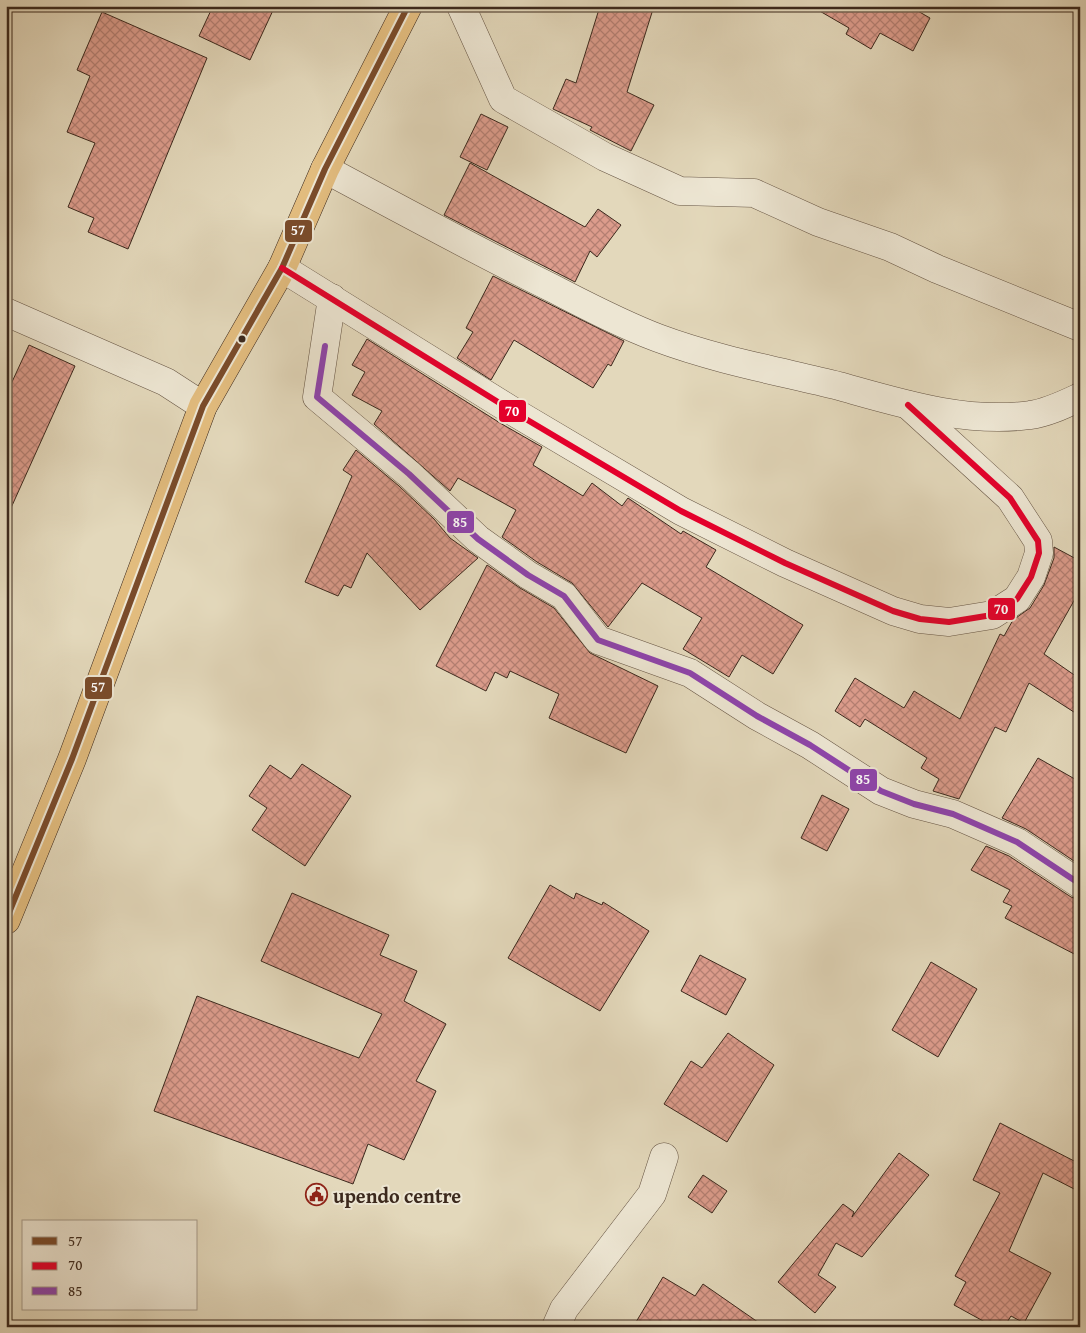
<svg xmlns="http://www.w3.org/2000/svg" width="1086" height="1333" font-family="'Gentium Book Plus',serif">
	<style>
		.building { fill: url(#building-cross-hatch); stroke: #3c291d }
		.lines { fill: none; stroke-linecap: round; stroke-linejoin: round }
		.minor-casing { stroke: #654; stroke-width: 29 }
		.trunk-casing { stroke: #3c291d; stroke-width: 29 }
		.minor { stroke: #ede6d3; stroke-width: 28 }
		.trunk { stroke: #e2bc7e; stroke-width: 28 }
		.bus-1-casing { stroke: #ede6d3; stroke-width: 10 }
		.bus-2-casing { stroke: #ede6d3; stroke-width: 10 }
		.bus-3-casing { stroke: #ede6d3; stroke-width: 10 }
		.bus-1 { stroke: #7a4b2a; stroke-width: 6 }
		.bus-2 { stroke: #e4002b; stroke-width: 6 }
		.bus-3 { stroke: #8e44ad; stroke-width: 6 }
		.bus-dot { fill: #3c291d; stroke: #ede6d3; stroke-width: 2 }
		.labels { text-anchor: middle; dominant-baseline: central; stroke-width: 4; stroke-linejoin: round; paint-order: stroke }
		.poi-label { font-size: 20px; font-weight: bold; fill: #3c291d; stroke: #ede6d3; text-anchor: start }
		.line-badge { stroke: #ede6d3; stroke-width: 2 }
		.badge-label { font-size: 14px; text-anchor: middle; font-weight: bold; fill: #fff }
	</style>
	<defs>
		<pattern id="building-cross-hatch" width="8" height="8" patternUnits="userSpaceOnUse" patternTransform="scale(1.25)"><rect width="8" height="8" fill="#dc9c8c"/><path d="M0 0l8 8M0 8l8-8" fill="none" stroke="#b47f72"/></pattern>
	</defs>
	<rect width="100%" height="100%" fill="#e3d8bb"/>
	<filter id="stains"><feTurbulence type="fractalNoise" baseFrequency=".004" numOctaves="4"/><feColorMatrix values="0 0 0 0 .2 0 0 0 0 .09 0 0 0 0 .02 0 0 0 .5 -.17"/></filter>
	<radialGradient id="worn" r=".72"><stop offset=".6" stop-color="#630" stop-opacity="0"/><stop offset="1" stop-color="#630" stop-opacity=".3"/></radialGradient>
	<g class="building">
		<polygon points="213,6 275,6 250,60 199,36"/>
		<polygon points="600,6 654,6 627,92 654,105 631,151 590,130 592,127 553,109 566,79 576,83"/>
		<polygon points="811,6 909,6 930,18 913,51 880,33 871,49 846,34 849,28"/>
		<polygon points="102,12 207,58 128,249 88,232 94,218 68,207 95,143 67,132 90,76 77,70"/>
		<polygon points="481,114 508,127 487,170 460,157"/>
		<polygon points="470,163 585,227 598,209 621,225 597,257 590,251 575,282 444,215"/>
		<polygon points="493,276 624,341 611,366 608,364 593,388 514,340 491,380 457,358 473,332 466,328"/>
		<polygon points="367,339 500,423 542,447 533,465 583,496 592,483 622,506 628,498 681,534 683,531 716,550 706,567 803,625 773,674 742,655 729,677 683,649 702,618 642,583 608,627 572,583 537,562 502,537 516,510 458,478 450,491 374,424 382,411 352,395 365,372 352,365"/>
		<polygon points="29,345 75,366 6,519 6,395"/>
		<polygon points="356,450 399,486 434,519 450,538 478,558 420,610 367,553 351,588 344,585 338,596 305,582 352,476 343,470"/>
		<polygon points="1054,547 1080,561 1080,590 1044,654 1080,679 1080,716 1029,683 1006,732 995,727 959,799 933,791 939,779 921,768 927,758 865,719 860,727 835,711 855,678 904,708 914,691 960,719 1000,634 1004,636 1013,620 1030,608 1044,585 1054,558"/>
		<polygon points="487,565 520,588 554,608 590,653 658,686 626,753 549,718 559,694 510,671 507,678 495,672 486,691 436,666"/>
		<polygon points="1038,758 1080,782 1080,865 1026,829 1002,818"/>
		<polygon points="302,764 351,796 305,866 252,830 267,808 249,796 270,765 291,779"/>
		<polygon points="822,795 849,809 827,851 801,838"/>
		<polygon points="986,846 1009,856 1071,897 1080,900 1080,957 1005,918 1012,906 1003,902 1010,890 971,870"/>
		<polygon points="550,885 574,899 576,893 602,905 603,902 649,931 600,1011 508,958"/>
		<polygon points="292,893 389,935 380,955 417,971 404,1001 446,1024 416,1081 436,1091 404,1160 368,1144 353,1184 154,1111 197,996 359,1058 382,1014 261,961"/>
		<polygon points="700,955 746,979 726,1015 681,991"/>
		<polygon points="931,962 977,989 938,1057 892,1030"/>
		<polygon points="728,1033 774,1065 727,1142 664,1104 691,1061 702,1068"/>
		<polygon points="1000,1123 1080,1164 1080,1192 1043,1173 1009,1251 1051,1273 1024,1323 1011,1316 1004,1327 994,1327 954,1305 966,1282 955,1276 1000,1193 973,1180"/>
		<polygon points="899,1153 929,1175 862,1257 836,1243 818,1275 836,1287 815,1313 778,1282 843,1204 854,1212 852,1217"/>
		<polygon points="703,1175 727,1191 712,1213 688,1197"/>
		<polygon points="663,1277 695,1296 703,1284 765,1327 633,1327"/>
	</g>
	<g class="lines">
		<defs>
			<g id="minor">
				<polyline points="461,6 503,99 605,157 680,191 754,193 818,222 890,247 937,269 1080,327"/>
				<path d="M325,169C400,209 475,250 552,288C587,306 621,324 658,338C717,360 778,371 839,386C900,403 966,424 1030,415C1047,413 1065,404 1080,397"/>
				<polyline points="282,268 514,412 681,511 785,563 893,611 920,619 949,622 992,615 1017,599 1031,577 1039,553 1038,541 1010,498 908,405"/>
				<polyline points="332,298 317,397 409,474 478,539 528,575 564,596 598,640 690,673 757,716 810,745 881,791 914,804 953,814 1017,842 1080,884"/>
				<polyline points="6,312 166,382 203,406"/>
				<polyline points="556,1327 564,1309 652,1194 664,1157"/>
			</g>
			<polyline id="trunk" points="6,920 72,759 203,406 282,268 325,169 408,6"/>
		</defs>
		<use href="#minor" class="minor-casing"/>
		<use href="#trunk" class="trunk-casing"/>
		<use href="#minor" class="minor"/>
		<use href="#trunk" class="trunk"/>
		<defs>
			<polyline id="bus-1" points="6,920 72,759 203,406 282,268 325,169 408,6"/>
			<polyline id="bus-2" points="282,268 514,412 681,511 785,563 893,611 920,619 949,622 992,615 1017,599 1031,577 1039,553 1038,541 1010,498 908,405"/>
			<polyline id="bus-3" points="325,346 317,397 409,474 478,539 528,575 564,596 598,640 690,673 757,716 810,745 881,791 914,804 953,814 1017,842 1080,884"/>
		</defs>
		<use href="#bus-1" class="bus-1-casing"/>
		<use href="#bus-2" class="bus-2-casing"/>
		<use href="#bus-3" class="bus-3-casing"/>
		<use href="#bus-1" class="bus-1"/>
		<use href="#bus-2" class="bus-2"/>
		<use href="#bus-3" class="bus-3"/>
	</g>
	<defs>
		<symbol id="civic-ring" viewBox="-11 -11 22 22"><circle r="9.5" fill="#ede6d3" stroke="#8f2418" stroke-width="1.5"/><path d="M-.6-6.5H3V-4.5H.6V-3L4-1V1h2V6H-6V1h2V-1L-.6-3ZM-1.2 2.5V6h2.4V2.5Z" fill="#8f2418"/></symbol>
	</defs>
	<g fill-rule="evenodd">
		<use href="#civic-ring" x="304" y="1182" width="25" height="25"/>
	</g>
	<circle class="bus-dot" cx="242" cy="339" r="4.5"/>
	<g class="labels">
		<g class="poi-label">
			<text x="333" y="1195">upendo centre</text>
		</g>
	</g>
	<g class="line-badge">
		<rect x="284" y="219" width="29" height="24" rx="5" fill="#7a4b2a"/>
		<rect x="498" y="399" width="29" height="24" rx="5" fill="#e4002b"/>
		<rect x="446" y="510" width="29" height="24" rx="5" fill="#8e44ad"/>
		<rect x="987" y="597" width="29" height="24" rx="5" fill="#e4002b"/>
		<rect x="84" y="676" width="29" height="24" rx="5" fill="#7a4b2a"/>
		<rect x="849" y="768" width="29" height="24" rx="5" fill="#8e44ad"/>
	</g>
	<g class="badge-label">
		<text x="298" y="235">57</text>
		<text x="512" y="416">70</text>
		<text x="460" y="527">85</text>
		<text x="1001" y="614">70</text>
		<text x="98" y="692">57</text>
		<text x="863" y="784">85</text>
	</g>
	<rect width="1086" height="1333" fill="none" stroke="#e3d8bb" stroke-width="25"/>
	<rect x="8" y="8" width="1071" height="1318" fill="none" stroke="#3c291d" stroke-width="2.5"/>
	<rect x="12" y="12" width="1061" height="1308" fill="none" stroke="#3c291d"/>
	<rect x="22" y="1220" width="175" height="90" fill="#ede6d3" stroke="#a69a8a"/>
	<rect x="32" y="1237" width="25" height="8" fill="#7a4b2a" stroke="#a69a8a"/>
	<text x="68" y="1246" font-size="15" fill="#3c291d">57</text>
	<rect x="32" y="1262" width="25" height="8" fill="#e4002b" stroke="#a69a8a"/>
	<text x="68" y="1270" font-size="15" fill="#3c291d">70</text>
	<rect x="32" y="1287" width="25" height="8" fill="#8e44ad" stroke="#a69a8a"/>
	<text x="68" y="1296" font-size="15" fill="#3c291d">85</text>
	<rect width="100%" height="100%" filter="url(#stains)"/>
	<rect width="100%" height="100%" fill="url(#worn)"/>
</svg>
